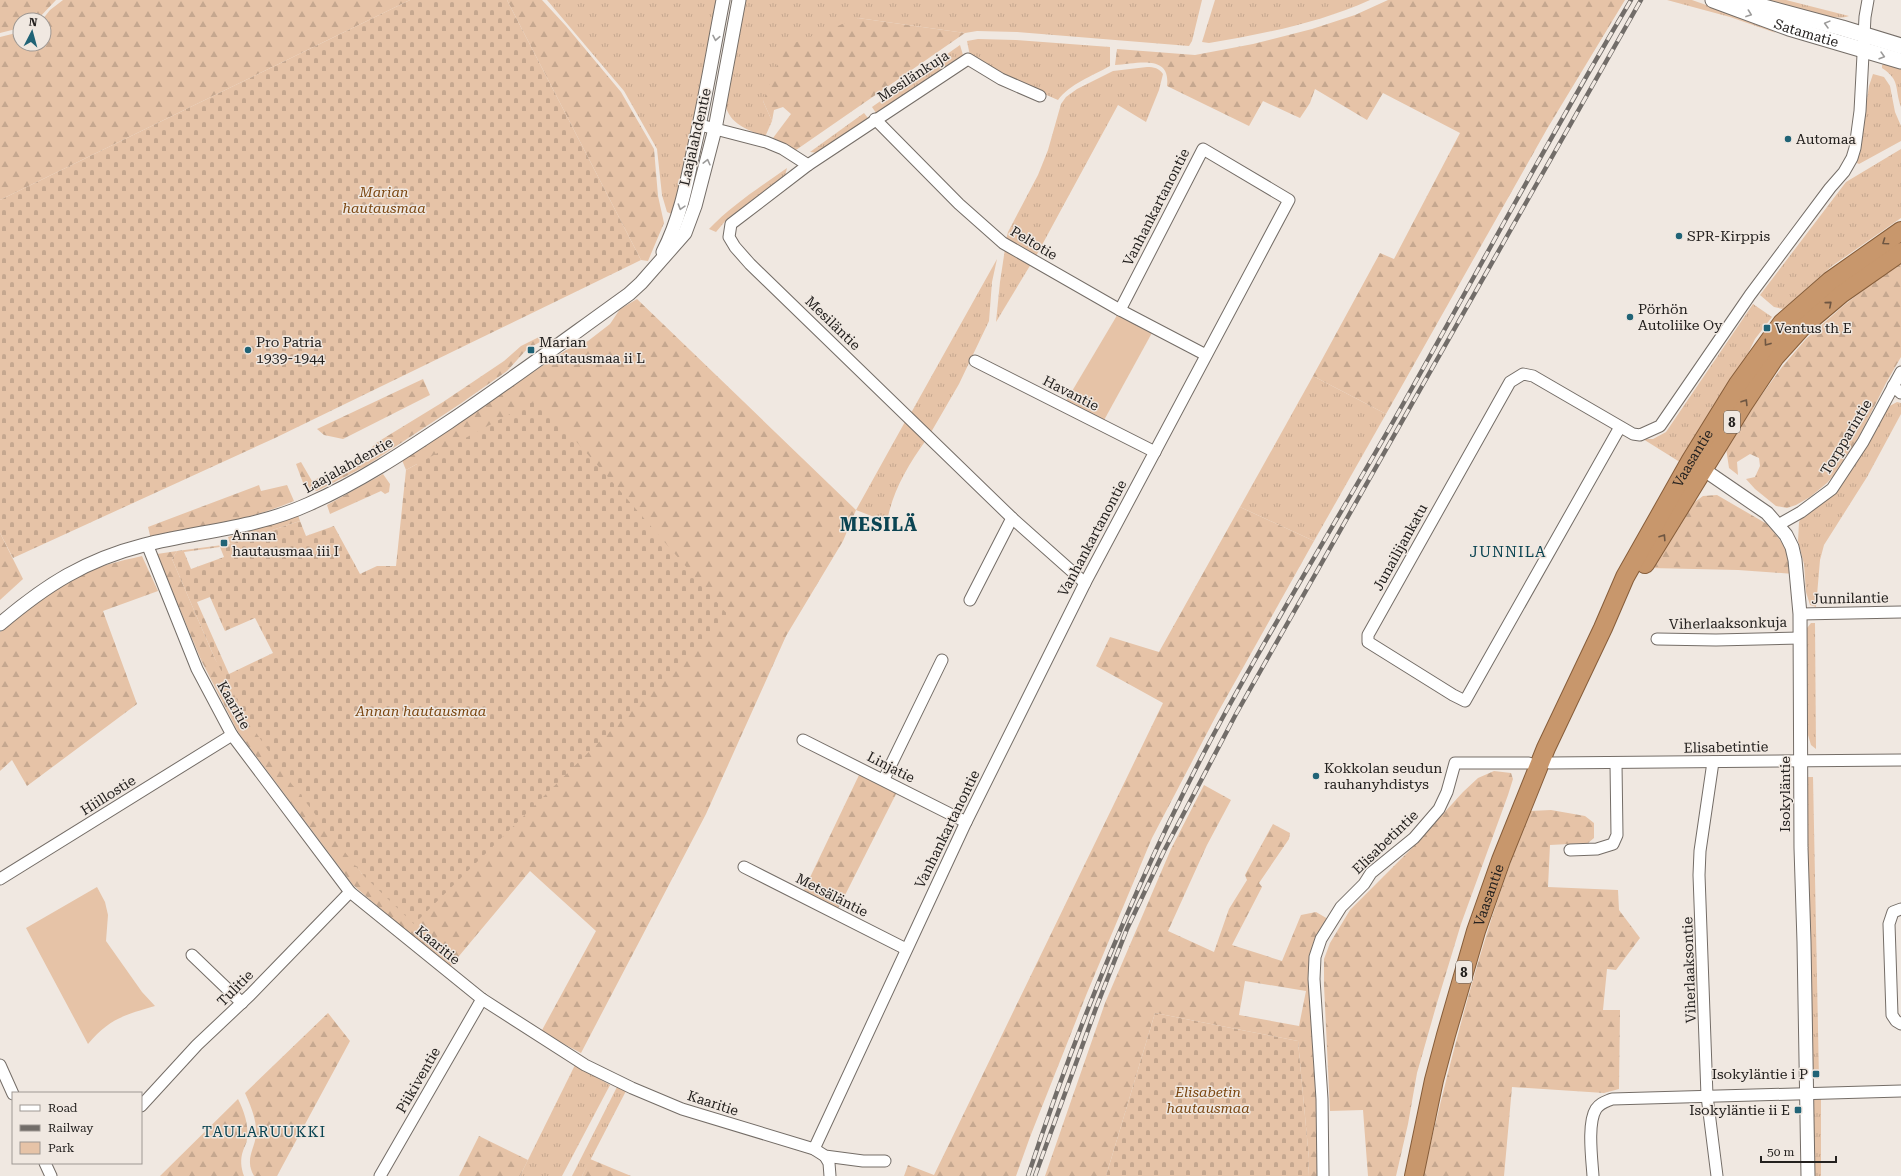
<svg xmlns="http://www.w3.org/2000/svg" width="1901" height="1176" font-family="'Roboto Serif',serif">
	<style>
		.grass { fill: url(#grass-tufts) }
		.forest { fill: url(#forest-firs); fill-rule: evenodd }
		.cemetery { fill: url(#cemetery-stones); fill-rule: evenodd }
		.park { fill: #e6c3a7 }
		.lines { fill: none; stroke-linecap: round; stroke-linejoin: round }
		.minor-casing { stroke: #746d67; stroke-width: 13 }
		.tertiary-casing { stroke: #746d67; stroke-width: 15 }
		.secondary-casing { stroke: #746d67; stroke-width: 17 }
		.trunk-casing { stroke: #865d3a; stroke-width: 20 }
		.minor { stroke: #fff; stroke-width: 11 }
		.tertiary { stroke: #fff; stroke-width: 13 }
		.secondary { stroke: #fff; stroke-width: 15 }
		.trunk { stroke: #c8976c; stroke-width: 18 }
		.rail-casing { stroke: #726d69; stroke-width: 4.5 }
		.rail { stroke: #f0e8e1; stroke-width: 3; stroke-dasharray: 9; stroke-linecap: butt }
		.oneway { stroke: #9c9b9a }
		.oneway2 { stroke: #6e5642 }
		.poi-dot { fill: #206376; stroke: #f0e8e1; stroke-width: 1.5 }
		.labels { text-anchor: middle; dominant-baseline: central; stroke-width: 3; stroke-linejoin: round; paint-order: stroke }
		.shield { fill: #f0e8e1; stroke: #615d59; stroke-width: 1 }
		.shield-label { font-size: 13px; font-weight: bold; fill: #24211f }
		.street-label { font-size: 14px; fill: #24211f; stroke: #f0e8e1 }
		.poi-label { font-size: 14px; fill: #24211f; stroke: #f0e8e1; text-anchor: start }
		.park-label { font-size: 14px; font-style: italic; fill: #7a4610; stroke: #f0e8e1 }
		.neighbourhood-label { font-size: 15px; letter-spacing: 1px; fill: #0b4452; stroke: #f0e8e1 }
		.district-label { font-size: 18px; font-weight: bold; letter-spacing: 1px; fill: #0b4452; stroke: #f0e8e1 }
	</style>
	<defs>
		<pattern id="grass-tufts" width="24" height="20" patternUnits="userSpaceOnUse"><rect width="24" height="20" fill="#e6c3a7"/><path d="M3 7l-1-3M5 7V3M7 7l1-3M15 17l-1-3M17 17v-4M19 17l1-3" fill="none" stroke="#c5a78f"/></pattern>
		<pattern id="forest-firs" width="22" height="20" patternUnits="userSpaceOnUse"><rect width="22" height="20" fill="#e6c3a7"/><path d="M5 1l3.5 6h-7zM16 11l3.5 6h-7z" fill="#c5a78f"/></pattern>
		<pattern id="cemetery-stones" width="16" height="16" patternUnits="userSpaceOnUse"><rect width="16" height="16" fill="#e6c3a7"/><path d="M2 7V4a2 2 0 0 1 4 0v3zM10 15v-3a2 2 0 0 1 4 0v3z" fill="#c5a78f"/></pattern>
	</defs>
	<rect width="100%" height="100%" fill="#f0e8e1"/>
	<g class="grass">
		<polygon points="547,0 716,0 694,119 674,215 667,212 662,195 657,149 624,91"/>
		<path d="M745,0H1202L1192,41L1189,46L1017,32L977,31L965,33L858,18L763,101L772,121L765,137C747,129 730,125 725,104Z"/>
		<path d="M1215,0H1370C1319,23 1263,34 1209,43L1202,42Z"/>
		<polygon points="1667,0 1692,0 1763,25 1776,33 1730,17"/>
		<path d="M1763,0H1786L1849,16C1831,23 1782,5 1763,0Z"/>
		<path d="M978,39L1016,40L1110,47V66C1092,76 1070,84 1058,100L1019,83L970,56L967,41Z"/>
		<polygon points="960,45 963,55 876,113 872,107"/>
		<path d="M1885,63L1901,69V107C1894,87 1901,81 1882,68V65Z"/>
		<path d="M1147,67C1154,67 1159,68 1163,74L1159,90L1146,122L1118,105L1036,256L1006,240L1008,232L1038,175L1048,150L1061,104L1066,97L1077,89L1113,71Z"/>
		<polygon points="1873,74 1884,77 1890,86 1895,112 1901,126 1901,141 1859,164 1857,163 1869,86"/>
		<polygon points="864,113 868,118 818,153 810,152"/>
		<polygon points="1901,149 1901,218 1832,266 1783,309 1774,307 1760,295 1846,182"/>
		<path d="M787,168L785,176L727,219L716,232L709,229C732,205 760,187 787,168Z"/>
		<polygon points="1005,249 1031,264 996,322 1000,282"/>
		<polygon points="997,259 992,282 989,321 959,384 930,434 911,413"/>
		<polygon points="1753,304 1772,317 1755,339 1742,366 1683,464 1643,439 1653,439 1666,432"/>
		<polygon points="1313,376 1386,414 1314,541 1240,507"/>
		<polygon points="1897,402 1901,403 1901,414 1867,477 1824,545 1820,560 1816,607 1810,605 1806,592 1804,564 1798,541 1799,522 1803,515 1822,501 1886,408"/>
		<path d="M906,420L926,440C908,465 892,492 887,522L856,510Z"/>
		<polygon points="1811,623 1815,623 1816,749 1811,745 1808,735 1807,628"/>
		<polygon points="1808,777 1813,777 1819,1079 1816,1079 1812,1071 1807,849"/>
		<polygon points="575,1065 610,1085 562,1176 520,1176"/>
		<polygon points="617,1087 626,1091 582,1176 572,1176"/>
		<polygon points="1810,1099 1821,1099 1821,1176 1812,1176"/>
	</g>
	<g class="forest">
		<polygon points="0,0 56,0 37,20 20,20 20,28 0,33"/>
		<polygon points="63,0 410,0 0,200 0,37 20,32 20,44 44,44 44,20 42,20 50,10"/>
		<polygon points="507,0 542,0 566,26 621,92 654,149 658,196 664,223 648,261 641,260"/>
		<path d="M1388,0H1625L1547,129L1386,414L1313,376L1380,253L1394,259L1460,133L1383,93L1367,120L1315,89L1310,103L1300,118L1263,101L1249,126L1167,86C1171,53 1136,64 1115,65L1117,49L1195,55L1253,44L1312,29L1355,15Z"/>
		<polygon points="858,18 965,33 796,150 773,138 791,114 783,107 774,110 772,121 763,101 784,47"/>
		<polygon points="1901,261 1901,357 1886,383 1857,441 1840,468 1827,483 1810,497 1796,505 1787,508 1776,506 1755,489 1746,479 1755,477 1760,466 1759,458 1750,454 1737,462 1738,475 1729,468 1726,448 1750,411 1782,367 1806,339 1843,306"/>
		<polygon points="637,299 856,510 843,541 786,636 706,814 581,1053 541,1032 596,931 530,871 449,968 353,885 238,732 201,660 157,554 177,551 172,559 215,659 362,874 417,464 406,470 402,460 566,350 588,341 610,324 620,309"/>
		<polygon points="539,337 542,341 527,349 507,371 460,404 366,466 317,491 305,488 296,464 301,462 312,481 363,457 376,443 443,402 504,361 521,346"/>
		<polygon points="423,379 430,395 343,439 324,435 317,429"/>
		<polygon points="383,474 390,484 389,492 385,494 381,491 330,514 327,505"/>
		<path d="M259,485L261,491L287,485L294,501C249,520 199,528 151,539L148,527Z"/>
		<polygon points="1717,495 1767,524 1784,545 1794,574 1738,570 1650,568 1692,504 1703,496"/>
		<polygon points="1240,507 1314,541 1217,714 1152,838 1087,993 1030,1137 1016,1176 904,1176 908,1165 934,1175 1163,703 1096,666 1110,637 1159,652"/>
		<polygon points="298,515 300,521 230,544 228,537"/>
		<polygon points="0,533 23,579 0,600"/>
		<path d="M142,556L158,591L103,611L137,704L27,786L12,760L0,771V632C24,612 49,590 77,576C97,566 120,561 142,556Z"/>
		<polygon points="1494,771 1511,773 1513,779 1508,795 1461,924 1437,1003 1417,1073 1408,1124 1396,1176 1368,1176 1363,1110 1330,1111 1324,985 1324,959 1330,943 1350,910 1411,849 1463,792 1478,778"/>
		<polygon points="860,773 897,792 838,909 803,892"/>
		<path d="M1204,785L1231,800L1207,845L1168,931L1214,952L1229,909L1247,880L1245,875L1273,824L1290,833L1289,839L1259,883L1262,887L1232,945L1282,961L1301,915L1316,912L1328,919L1309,987L1317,1091L1318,1176H1308L1309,1159L1298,1041L1155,1013L1106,1176H1045L1105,1003L1171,849ZM1245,981L1306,991L1299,1026L1239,1015Z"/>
		<path d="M1551,810L1585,816L1594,823V838L1588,843L1550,845L1548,887L1618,890L1619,910L1640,938L1616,970L1607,969L1603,1010H1620L1619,1089L1604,1093L1512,1087L1504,1176H1423C1452,1052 1483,929 1530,811Z"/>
		<path d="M328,1013L350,1041L277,1176H254C243,1157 258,1147 256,1128C255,1116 250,1104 245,1093Z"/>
		<path d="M238,1099C244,1111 249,1125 247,1139C247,1143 244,1147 243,1151C240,1159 241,1168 244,1176H160Z"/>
		<polygon points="479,1136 528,1160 520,1176 459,1176"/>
		<polygon points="590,1159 631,1176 582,1176"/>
	</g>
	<g class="cemetery">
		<polygon points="410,0 507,0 641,260 275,438 13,558 0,533 0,200"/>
		<path d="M538,399L608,477L728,615L414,924L362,874L290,782L250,724L215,659L172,559L177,551L230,544L300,521L306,536L334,526L360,574L377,566H396L406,470ZM220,547L224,557L191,569L184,552ZM210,597L225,631L255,618L273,653L229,674L197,602Z"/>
		<polygon points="1155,1013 1298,1041 1309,1159 1308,1176 1106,1176"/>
	</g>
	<g class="park">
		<polygon points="1119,312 1153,331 1103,422 1065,403"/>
		<path d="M97,887L105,902L108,915L106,941L142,992L155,1006C124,1015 109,1019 88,1044L26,928Z"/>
	</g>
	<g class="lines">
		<defs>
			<g id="minor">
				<polyline points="1040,96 1001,79 968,59 808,165 731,224 729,237 735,247 750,264 1012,518 1085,583"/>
				<polyline points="875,119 959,204 1003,243 1120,310 1206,355"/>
				<polyline points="700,125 766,142 783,149 808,165"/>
				<polyline points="975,361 1155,452"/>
				<polyline points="1893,386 1901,393"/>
				<polyline points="1620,427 1465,701 1453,695 1368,642 1368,635 1510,382 1523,374 1533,376 1633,434 1640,435 1660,426 1750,295 1830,188 1844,172 1852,158 1855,148 1860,111 1865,17 1868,0"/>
				<polyline points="1778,525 1801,512 1832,489 1863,442 1901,372"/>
				<polyline points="147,544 197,669 232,735 350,892 482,999 585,1065 632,1088 682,1109 814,1149 825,1156 863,1161 885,1161"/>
				<polyline points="970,600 1012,518"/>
				<polyline points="1800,614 1901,612"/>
				<polyline points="1657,639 1716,640 1800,638"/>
				<polyline points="803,740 966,822"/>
				<polyline points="1713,762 1700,851 1699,875 1707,1096 1717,1176"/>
				<polyline points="1550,763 1901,760"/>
				<polyline points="884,779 942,660"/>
				<polyline points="1570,850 1597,849 1613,844 1617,835 1616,764"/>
				<polyline points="744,867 906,949"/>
				<polyline points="0,879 232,735"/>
				<polyline points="1901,909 1893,912 1889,924 1892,1015 1896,1021 1901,1024"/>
				<polyline points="192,955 242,1003"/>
				<polyline points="0,1065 13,1094"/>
				<polyline points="141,1106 197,1045 250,995 350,892"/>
				<polyline points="814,1149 966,822 1085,583 1289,200 1203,149 1120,310"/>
				<polyline points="825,1156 829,1163 830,1176"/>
				<polyline points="45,1163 51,1176"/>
				<polyline points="380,1176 482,999"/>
				<polyline points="1323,1176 1322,1099 1314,979 1315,957 1321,939 1341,907 1364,884 1371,873 1414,838 1439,809 1447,792 1455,763 1529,763"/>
				<path d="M1593,1176C1592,1160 1587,1123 1596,1109C1600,1103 1605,1102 1612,1099L1901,1091"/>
			</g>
			<g id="tertiary">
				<path d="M663,252C679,221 686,187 693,153C705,102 713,51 723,0"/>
				<polyline points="1697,465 1767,513 1786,535 1792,547 1795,560 1800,614 1801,848 1804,942 1808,1176"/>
				<path d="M0,624C46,585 85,560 144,545C199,531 257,528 309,504C359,482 404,452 449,422C510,381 569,337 629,294L641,283L685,233L695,206L715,129L739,0"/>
			</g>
			<g id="secondary">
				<path id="s1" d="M1713,0L1789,28L1901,61"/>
				<polyline points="1738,0 1842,28 1901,46"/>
			</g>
			<g id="trunk">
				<polyline points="1645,564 1743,405 1775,357 1802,327 1841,294 1901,252"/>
				<path id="s2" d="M1414,1176L1434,1080L1446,1035L1476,931L1501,860L1546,748L1603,628L1625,577L1691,460L1738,384L1782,323L1830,281L1901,231"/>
			</g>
		</defs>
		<use href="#minor" class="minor-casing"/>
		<use href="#tertiary" class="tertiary-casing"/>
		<use href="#secondary" class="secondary-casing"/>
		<use href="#trunk" class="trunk-casing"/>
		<use href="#minor" class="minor"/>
		<use href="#tertiary" class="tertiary"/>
		<use href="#secondary" class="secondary"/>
		<use href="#trunk" class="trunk"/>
		<defs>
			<g id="rail">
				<path d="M1028,1176C1080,1018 1143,864 1223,717C1276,620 1334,525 1389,429C1470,286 1547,141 1631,0"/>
				<polyline points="1035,1176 1096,1008 1127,929 1164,851 1236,714 1641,0"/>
			</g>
		</defs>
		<use href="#rail" class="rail-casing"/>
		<use href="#rail" class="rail"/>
	</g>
	<defs><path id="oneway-chevron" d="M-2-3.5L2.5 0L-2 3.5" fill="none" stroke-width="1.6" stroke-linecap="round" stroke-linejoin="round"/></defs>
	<g class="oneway">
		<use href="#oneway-chevron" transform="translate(1749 14) rotate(20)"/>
		<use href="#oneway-chevron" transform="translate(1827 24) rotate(-165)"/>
		<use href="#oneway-chevron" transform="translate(716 38) rotate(101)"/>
		<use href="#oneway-chevron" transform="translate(1882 56) rotate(16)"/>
		<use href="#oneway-chevron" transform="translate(707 162) rotate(-76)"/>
		<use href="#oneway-chevron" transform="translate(681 207) rotate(107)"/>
	</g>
	<g class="oneway2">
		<use href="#oneway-chevron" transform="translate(1885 242) rotate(145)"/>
		<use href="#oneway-chevron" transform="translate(1829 304) rotate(-41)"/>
		<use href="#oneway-chevron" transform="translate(1767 343) rotate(126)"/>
		<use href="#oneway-chevron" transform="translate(1745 402) rotate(-58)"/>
		<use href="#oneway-chevron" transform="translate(1663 537) rotate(-57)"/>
	</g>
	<g class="poi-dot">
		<circle cx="1788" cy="139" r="4"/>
		<circle cx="1679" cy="236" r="4"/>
		<circle cx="1630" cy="317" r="4"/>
		<rect x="1763" y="324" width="8" height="8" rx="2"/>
		<circle cx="248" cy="350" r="4"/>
		<rect x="527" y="346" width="8" height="8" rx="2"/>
		<rect x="220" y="539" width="8" height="8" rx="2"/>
		<circle cx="1316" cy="776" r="4"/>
		<rect x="1812" y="1070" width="8" height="8" rx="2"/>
		<rect x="1794" y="1106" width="8" height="8" rx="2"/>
	</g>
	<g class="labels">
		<g class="shield">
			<rect x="1724" y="411" width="16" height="22" rx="3"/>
			<rect x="1456" y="961" width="16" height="22" rx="3"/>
		</g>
		<g class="shield-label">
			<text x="1732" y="422">8</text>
			<text x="1464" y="972">8</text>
		</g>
		<g class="street-label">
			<text stroke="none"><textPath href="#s1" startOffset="99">Satamatie</textPath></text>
			<text transform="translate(913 76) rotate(-33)">Mesilänkuja</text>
			<text transform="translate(695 137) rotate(-77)">Laajalahdentie</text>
			<text transform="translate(1156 207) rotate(-63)">Vanhankartanontie</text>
			<text transform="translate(1034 243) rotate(31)">Peltotie</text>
			<text transform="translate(833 323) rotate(44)">Mesiläntie</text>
			<text transform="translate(1071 393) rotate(27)">Havantie</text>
			<text transform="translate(1846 437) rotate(-59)">Torpparintie</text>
			<text stroke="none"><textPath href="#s2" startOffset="774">Vaasantie</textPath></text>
			<text transform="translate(348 465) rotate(-29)">Laajalahdentie</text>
			<text transform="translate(1092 538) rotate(-62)">Vanhankartanontie</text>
			<text transform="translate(1400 547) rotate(-61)">Junailijankatu</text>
			<text transform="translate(1850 598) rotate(-1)">Junnilantie</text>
			<text transform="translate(1728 623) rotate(-1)">Viherlaaksonkuja</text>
			<text transform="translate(234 705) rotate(61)">Kaaritie</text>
			<text transform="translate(1726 747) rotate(-1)">Elisabetintie</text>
			<text transform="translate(891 767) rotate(27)">Linjatie</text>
			<text transform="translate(1785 794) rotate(-90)">Isokyläntie</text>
			<text transform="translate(108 795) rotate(-32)">Hiillostie</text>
			<text transform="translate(947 829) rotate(-64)">Vanhankartanontie</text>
			<text transform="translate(1385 842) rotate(-44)">Elisabetintie</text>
			<text transform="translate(832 895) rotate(27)">Metsäläntie</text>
			<text stroke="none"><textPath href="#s2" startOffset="291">Vaasantie</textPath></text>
			<text transform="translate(438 945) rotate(39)">Kaaritie</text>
			<text transform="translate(1689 970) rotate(-92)">Viherlaaksontie</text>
			<text transform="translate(235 988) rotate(-45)">Tulitie</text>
			<text transform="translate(418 1080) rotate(-60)">Piikiventie</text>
			<text transform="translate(713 1103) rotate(18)">Kaaritie</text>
		</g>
		<g class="poi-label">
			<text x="1796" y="139">Automaa</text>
			<text x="1687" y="236">SPR-Kirppis</text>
			<text x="1638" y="309">Pörhön<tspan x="1638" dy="16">Autoliike Oy</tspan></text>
			<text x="1775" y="328">Ventus th E</text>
			<text x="256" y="342">Pro Patria<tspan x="256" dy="16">1939-1944</tspan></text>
			<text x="539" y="342">Marian<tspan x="539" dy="16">hautausmaa ii L</tspan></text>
			<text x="232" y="535">Annan<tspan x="232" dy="16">hautausmaa iii I</tspan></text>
			<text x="1324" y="768">Kokkolan seudun<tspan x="1324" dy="16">rauhanyhdistys</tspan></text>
			<text x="1808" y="1074" text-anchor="end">Isokyläntie i P</text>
			<text x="1790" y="1110" text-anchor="end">Isokyläntie ii E</text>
		</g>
		<g class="park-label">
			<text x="384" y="192">Marian<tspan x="384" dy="16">hautausmaa</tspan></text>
			<text x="421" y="711">Annan hautausmaa</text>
			<text x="1208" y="1092">Elisabetin<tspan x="1208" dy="16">hautausmaa</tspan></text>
		</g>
		<g class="neighbourhood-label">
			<text x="1508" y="552">JUNNILA</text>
			<text x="264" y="1132">TAULARUUKKI</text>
		</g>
		<g class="district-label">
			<text x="879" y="524">MESILÄ</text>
		</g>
	</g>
	<rect x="12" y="1092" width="130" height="72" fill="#f0e8e1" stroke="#9e9893"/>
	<rect x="20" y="1105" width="20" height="6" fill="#ffffff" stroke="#9e9893"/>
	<text x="48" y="1112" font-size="12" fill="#24211f">Road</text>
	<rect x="20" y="1125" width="20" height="6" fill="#726d69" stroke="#9e9893"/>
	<text x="48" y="1132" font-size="12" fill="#24211f">Railway</text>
	<rect x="20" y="1142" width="20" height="12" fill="#e6c3a7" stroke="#9e9893"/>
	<text x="48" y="1152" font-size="12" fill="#24211f">Park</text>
	<g transform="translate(32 32) rotate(6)"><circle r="19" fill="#f0e8e1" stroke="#9e9893"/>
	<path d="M0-3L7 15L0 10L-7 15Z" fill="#206376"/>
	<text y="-6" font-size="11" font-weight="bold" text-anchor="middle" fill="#24211f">N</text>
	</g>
	<path d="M1761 1156v6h75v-6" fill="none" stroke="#24211f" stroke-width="2"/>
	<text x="1767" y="1156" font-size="12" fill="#24211f" stroke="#f0e8e1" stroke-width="3" paint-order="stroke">50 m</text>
</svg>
